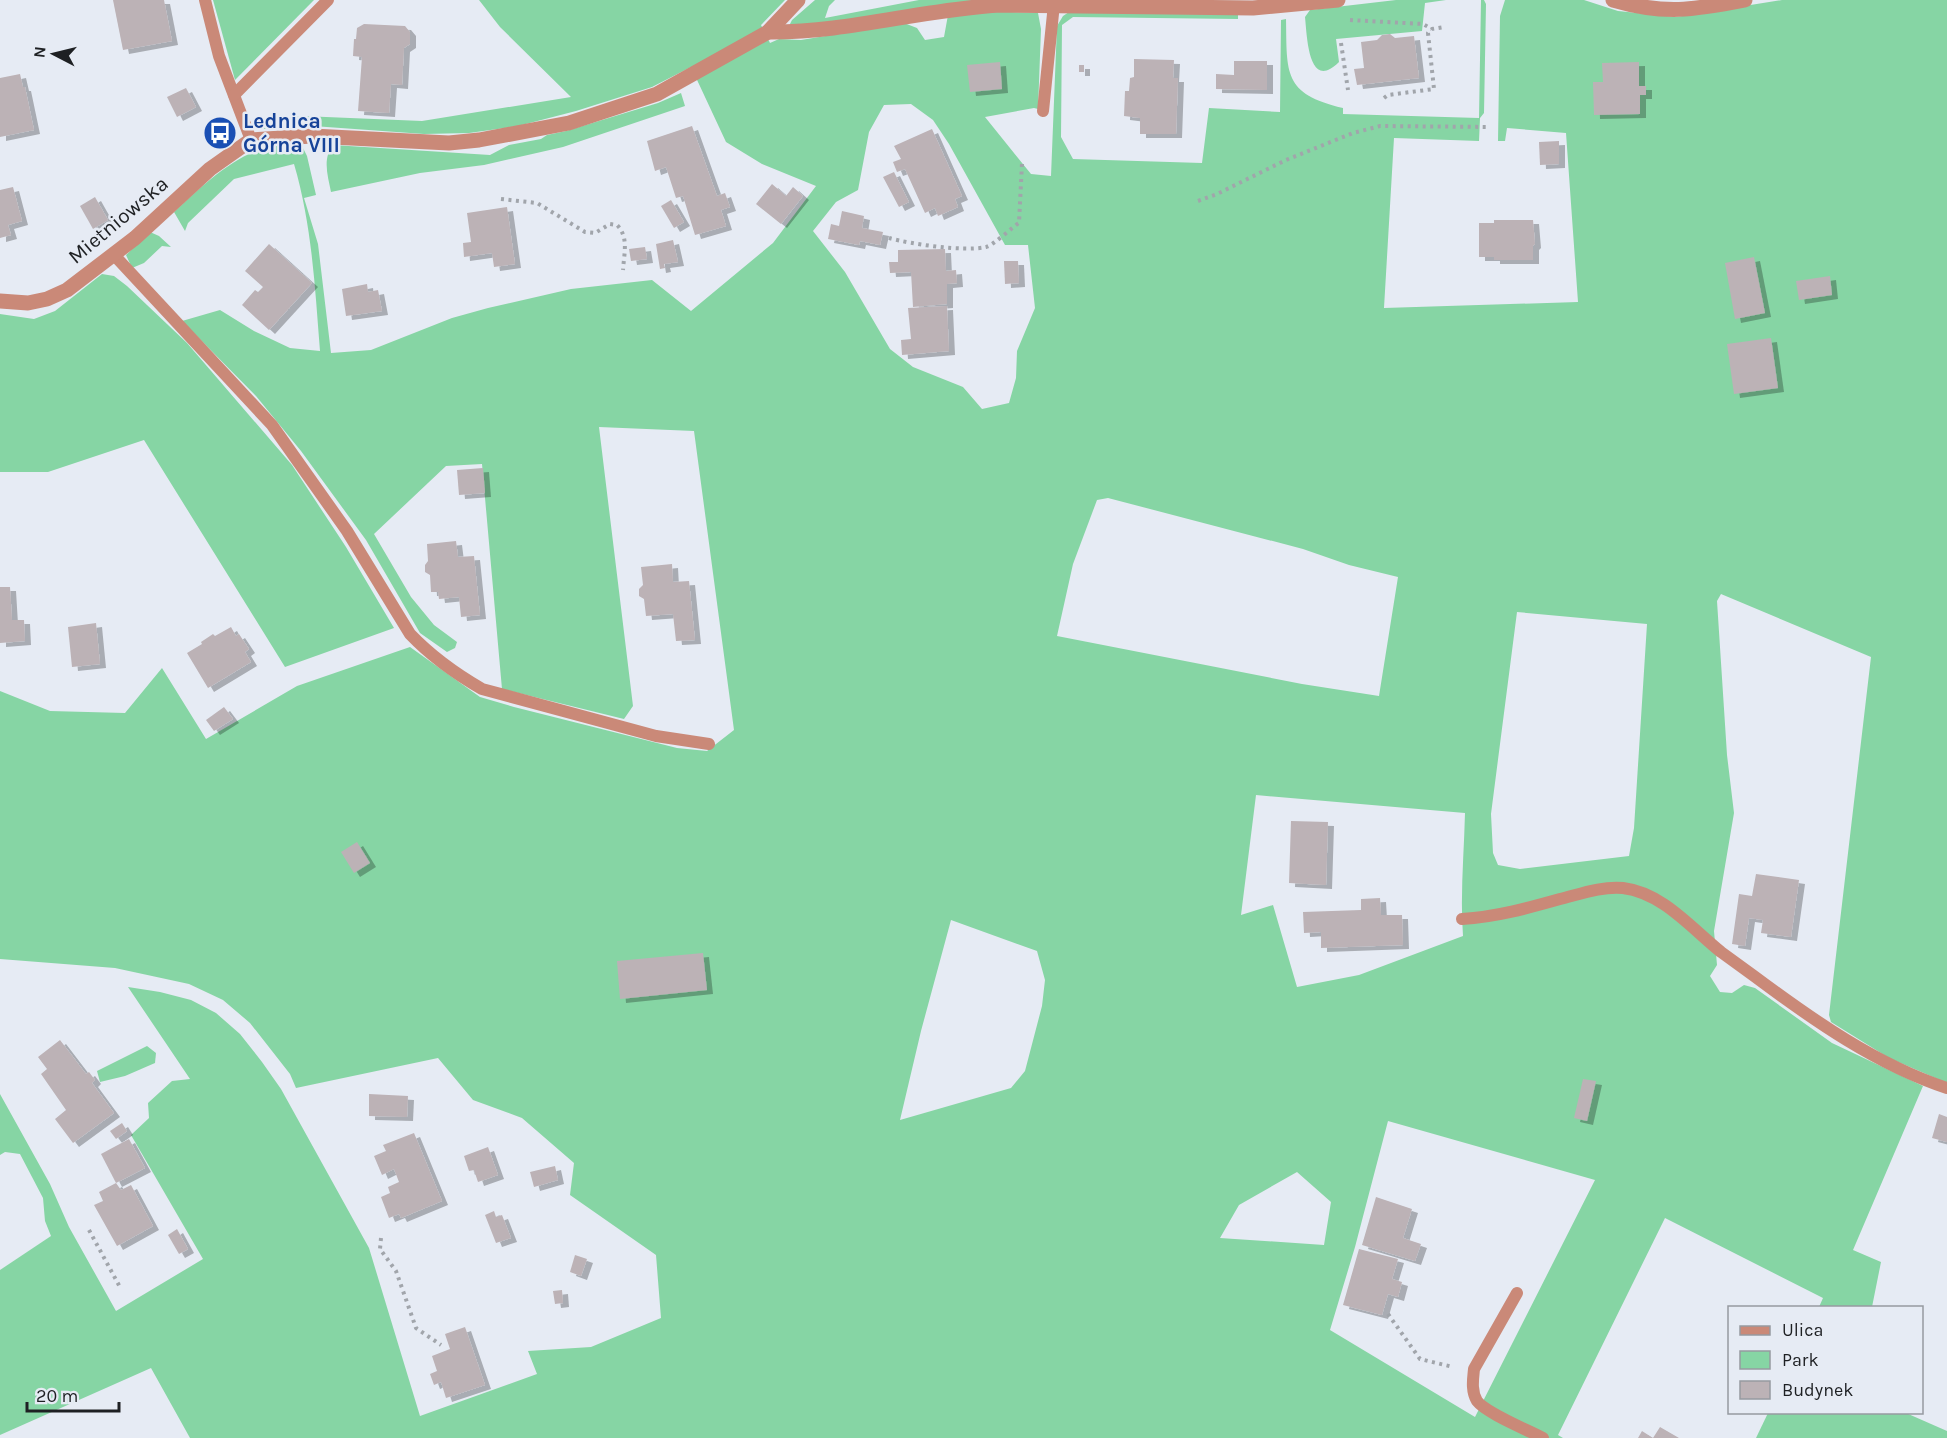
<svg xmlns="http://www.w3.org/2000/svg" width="1947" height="1438" font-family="Karla,sans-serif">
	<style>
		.green { fill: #86d5a4; fill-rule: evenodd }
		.building { fill: #bcb2b6; filter: url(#shadow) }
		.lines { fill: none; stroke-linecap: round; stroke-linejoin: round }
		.path { stroke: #a1a5ab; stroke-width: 4; stroke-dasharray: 3 4.5; stroke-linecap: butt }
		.service { stroke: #ca8978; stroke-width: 12 }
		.minor { stroke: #ca8978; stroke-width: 15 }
		.labels { text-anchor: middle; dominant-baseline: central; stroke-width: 5; stroke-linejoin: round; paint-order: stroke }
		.transit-label { font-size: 21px; font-weight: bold; fill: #164399; stroke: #e6ebf4; text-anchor: start }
		.street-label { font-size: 21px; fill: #1e2023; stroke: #e6ebf4 }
	</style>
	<defs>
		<filter id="shadow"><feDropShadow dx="6" dy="4" stdDeviation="0" flood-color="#0004"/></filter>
	</defs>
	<rect width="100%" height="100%" fill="#e6ebf4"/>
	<g class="green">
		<polygon points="213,0 314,0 235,80"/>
		<path d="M479,0H785L761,25L770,43L779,39L801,40L904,23L917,28L925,40L944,37L948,15L978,11L1038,13L1041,29L1038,109L1034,108L985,117L1031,174L1051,176L1057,26L1063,16L1072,10L1238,14V19L1073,17L1062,25L1061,137L1073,159L1202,163L1209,108L1280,112L1281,20L1286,19C1287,73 1283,94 1343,108V114L1479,118L1481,0H1484L1486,4L1484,113L1480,118L1479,141L1394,138L1384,308L1578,302L1566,133L1507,128L1505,141H1498L1500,16L1505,0H1584L1618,11L1676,17L1782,0H1947V1083L1889,1058L1831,1022L1829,1015L1871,657L1721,594L1717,601L1727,755L1734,813L1714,931L1717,965L1710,976L1720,992L1732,993L1744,985L1755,988L1832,1043L1923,1086L1853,1250L1881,1262L1872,1307H1819L1823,1298L1665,1218L1558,1435L1563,1438H190L151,1368L0,1435V1270L51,1236L45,1221L43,1198L20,1154L5,1152L0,1155V1094L50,1184L69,1227L116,1311L203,1259L131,1135L149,1118L148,1103L172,1081L190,1079L128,987L160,992L191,1000L216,1013L240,1034L262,1062L281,1089L369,1248L420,1416L537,1374L528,1351L591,1347L661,1318L656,1255L570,1195L574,1163L522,1118L473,1100L438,1058L296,1088L290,1074L250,1023L223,1000L189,984L115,968L0,959V691L50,711L125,713L162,668L206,739L297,686L410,647L480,697L514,707L677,748L707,751L734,730L694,431L599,427L633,706L624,719L502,689L482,464L446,466L374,534L411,597L434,625L457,642L455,648L447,652L420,633L366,540L301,451L256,396L182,321L220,310L254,331L290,348L320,351C315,288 312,225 294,164L234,179L188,223L185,231L174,212C206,183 254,133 303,148L307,156L316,195L304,198L318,244L331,353L371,350L452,318L488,308L571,289L652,280L691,311L773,243L816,186L762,164L726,142L691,67L652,87L576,111L518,126L469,133L424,134L313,126L264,129L259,125L262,122L302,116L422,121L571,97L500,27ZM911,104L933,120L949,144L1005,245H1028L1035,308L1017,351L1016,378L1009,403L982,409L963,387L913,367L890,349L845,272L813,231L836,202L858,190L869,132L884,105ZM1108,498L1303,549L1349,565L1398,577L1379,696L1302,684L1057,636L1073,564L1097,500ZM1517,612L1647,624L1634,828L1629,856L1520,869L1498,865L1493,853L1491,814ZM1256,795L1465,813C1464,854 1460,895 1463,936L1359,975L1297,987L1273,905L1241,915ZM951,920L1037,951L1045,980L1042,1006L1025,1071L1011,1088L900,1120L921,1031ZM1388,1121L1595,1180L1475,1417L1330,1330L1355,1247ZM1297,1172L1331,1202L1324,1245L1220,1238L1239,1205Z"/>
		<polygon points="815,0 835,0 829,6 825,18 919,0 1251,0 982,1 792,27 790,24 792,20"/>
		<path d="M1396,0H1446L1425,3L1422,31L1336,39L1339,62C1308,93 1307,35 1305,17L1310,10Z"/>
		<path d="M681,93L685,106L563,147L484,165L420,173L331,192C328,176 322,159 333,145L490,155L509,145L541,139L547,135L566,131L658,103Z"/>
		<polygon points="150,232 159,236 171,247 162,246 144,263 132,268 126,255"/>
		<polygon points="102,274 114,276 127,286 187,343 292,465 346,547 394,628 285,667 144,440 48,472 0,472 0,314 34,319 55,311"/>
		<polygon points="147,1046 156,1053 155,1063 125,1076 100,1082 97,1071"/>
		<polygon points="1768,1413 1906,1413 1947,1431 1947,1438 1756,1438"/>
	</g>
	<g class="building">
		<polygon points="113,0 164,0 172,41 123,50"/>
		<polygon points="364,24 405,26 410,32 410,44 404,48 402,85 391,84 389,113 358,111 362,57 353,56 354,39 356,39 357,28"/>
		<polygon points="1390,34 1395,38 1414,36 1419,78 1357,85 1354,69 1364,68 1361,42 1377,40 1382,35"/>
		<polygon points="1134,59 1174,60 1173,78 1178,78 1176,134 1140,134 1140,118 1124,116 1125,91 1129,91 1130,78 1134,77"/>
		<polygon points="1234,61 1267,61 1267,90 1216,89 1216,74 1234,75"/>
		<polygon points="1000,62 1002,89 970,92 967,65"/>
		<polygon points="1639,62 1639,86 1646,86 1646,95 1640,95 1640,114 1594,115 1593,82 1603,82 1602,63"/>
		<rect x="1079" y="65" width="5" height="7"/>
		<polygon points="20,74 23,87 25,87 34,130 0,137 0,78"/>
		<polygon points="186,88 196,107 177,117 167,97"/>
		<polygon points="692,126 717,196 725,193 730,207 721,210 726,226 695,235 683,196 676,198 666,167 655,171 647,141"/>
		<polygon points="932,129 962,196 955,199 958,207 938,216 935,208 925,213 905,169 897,172 893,162 901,159 894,146"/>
		<polygon points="1559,141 1559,164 1540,165 1539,142"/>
		<polygon points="894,172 909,202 899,207 883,177"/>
		<polygon points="772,184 786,196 793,187 803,196 781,224 756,204"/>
		<polygon points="13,187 22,221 8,225 11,235 0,238 0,190"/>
		<polygon points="95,197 108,220 93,229 80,206"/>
		<polygon points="671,200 684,222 674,228 661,206"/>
		<polygon points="507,207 515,264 494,267 492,253 464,257 463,243 471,242 467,213"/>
		<polygon points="842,211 864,216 862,228 883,232 880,245 860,241 859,245 828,239 831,224 839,226"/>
		<polygon points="1494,220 1533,220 1535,244 1533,246 1533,260 1494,260 1494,257 1479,257 1479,223 1494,223"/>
		<polygon points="673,240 678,262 664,264 665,268 660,269 656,244"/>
		<polygon points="269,244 312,283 269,330 242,305 255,290 258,292 263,287 245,271"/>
		<polygon points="645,247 647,259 631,261 629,249"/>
		<polygon points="945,249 946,271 956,270 957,283 947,284 947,304 913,307 911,272 890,273 889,262 898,262 898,250"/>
		<polygon points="1754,257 1765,313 1735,319 1725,263"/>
		<polygon points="1004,261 1018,261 1019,283 1005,284"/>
		<polygon points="1830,276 1832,295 1799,300 1796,281"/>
		<polygon points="367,284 368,292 378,290 382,311 346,316 342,289"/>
		<polygon points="947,306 949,351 902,355 901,340 911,339 908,308"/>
		<polygon points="1771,338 1778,388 1734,394 1727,344"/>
		<polygon points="483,468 485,493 459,495 457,470"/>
		<polygon points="456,541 458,557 474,556 480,615 461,617 459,597 439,599 438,592 431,592 430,575 425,572 425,565 428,561 427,544"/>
		<polygon points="672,564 673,582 689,581 695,640 676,641 673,614 646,616 644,599 639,596 639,589 643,585 641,567"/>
		<polygon points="0,587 10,587 12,620 24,620 25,641 0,643"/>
		<polygon points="96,623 100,664 72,667 68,627"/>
		<polygon points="231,627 236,636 239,634 249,649 245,652 251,662 208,688 187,653 202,644 201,642 213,634 215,636"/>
		<polygon points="224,707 233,719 214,731 206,720"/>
		<polygon points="1291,821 1328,822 1326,885 1289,883"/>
		<polygon points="357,842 370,863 354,873 341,852"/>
		<polygon points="1756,874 1799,880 1791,937 1761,933 1763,920 1749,918 1745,946 1732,944 1739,894 1752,896"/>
		<polygon points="1380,898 1381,915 1402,915 1403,945 1321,948 1321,932 1304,933 1303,912 1361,910 1361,899"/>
		<polygon points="703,953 707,990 620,999 617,961"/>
		<polygon points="60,1040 86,1074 89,1072 95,1080 92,1083 114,1113 73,1143 55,1119 66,1110 41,1074 47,1069 38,1057"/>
		<polygon points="1583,1079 1596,1081 1587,1121 1574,1118"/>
		<polygon points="369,1094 408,1096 407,1117 369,1116"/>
		<polygon points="1939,1114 1947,1117 1947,1142 1932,1138"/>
		<polygon points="122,1123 127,1131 116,1139 110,1131"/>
		<polygon points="414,1133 442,1201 401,1218 399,1214 389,1218 381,1197 390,1193 388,1187 399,1182 394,1169 382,1175 374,1156 386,1151 383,1145"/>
		<polygon points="129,1139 145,1168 116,1183 101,1154"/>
		<polygon points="488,1147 498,1175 478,1182 474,1170 469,1171 464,1156"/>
		<polygon points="555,1166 558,1180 534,1187 530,1172"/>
		<polygon points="116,1183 121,1190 131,1185 153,1226 117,1246 94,1205 103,1201 99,1192"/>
		<polygon points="1376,1197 1412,1209 1403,1238 1421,1244 1415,1261 1362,1245"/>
		<polygon points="494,1211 496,1217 502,1215 511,1238 496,1243 485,1215"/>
		<polygon points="177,1229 188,1249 179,1254 168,1235"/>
		<polygon points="1359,1249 1398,1259 1392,1279 1402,1282 1398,1297 1388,1294 1382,1315 1343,1305"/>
		<polygon points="575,1255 587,1259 581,1276 570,1272"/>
		<polygon points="562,1290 563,1303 555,1304 553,1291"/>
		<polygon points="465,1327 485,1385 446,1398 441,1382 434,1385 430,1374 437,1371 432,1356 450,1349 445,1334"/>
		<polygon points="1660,1427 1679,1438 1638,1438 1642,1431 1653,1438"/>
	</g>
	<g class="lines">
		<g class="path">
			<polyline points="1350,20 1423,24 1432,29"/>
			<polyline points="1341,43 1348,90"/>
			<polyline points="1384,98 1388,95 1434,89 1428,33 1432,29 1444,27"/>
			<path d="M501,199L537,203L585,232L595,233L610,224L617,225C629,237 624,254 623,270"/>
			<polyline points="1198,201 1217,194 1286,160 1353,133 1380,126 1490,127"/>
			<path d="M889,238C910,244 964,252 986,247C994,245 1011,228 1019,223L1022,163"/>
			<polyline points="89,1230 121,1289"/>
			<polyline points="381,1238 380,1249 396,1271 416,1328 441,1345"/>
			<polyline points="1388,1314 1420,1359 1453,1367"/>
		</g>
		<g class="service">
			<polyline points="205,0 219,56 251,140"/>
			<polyline points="234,95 328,0"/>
			<polyline points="1043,111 1054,4"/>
			<path d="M114,255L272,425L347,531L410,634C431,656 456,674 482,689L656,736L709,744"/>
			<path d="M1462,919C1496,917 1528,908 1560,899C1580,894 1602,886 1623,888C1663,893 1691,928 1721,952C1732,960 1743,968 1754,976C1813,1020 1877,1065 1947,1088"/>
			<path d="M1517,1293L1474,1369C1473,1379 1471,1391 1477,1401C1486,1413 1528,1430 1543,1438"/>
		</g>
		<g class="minor">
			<path d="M1613,0C1664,15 1694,10 1745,0"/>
			<path d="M768,32C847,33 923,9 1001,5L1253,8L1338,0"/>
			<polyline points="0,301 28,303 47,299 67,290 135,238 210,169 251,140 312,136 449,143 479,140 569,123 657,94 768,32 798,0"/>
		</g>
	</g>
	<defs>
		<symbol id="bus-disc" viewBox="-11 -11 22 22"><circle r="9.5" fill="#1a4fb4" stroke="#e6ebf4"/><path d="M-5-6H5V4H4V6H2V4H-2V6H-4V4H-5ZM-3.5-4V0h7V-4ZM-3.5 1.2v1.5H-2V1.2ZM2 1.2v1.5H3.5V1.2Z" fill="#fff"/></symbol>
	</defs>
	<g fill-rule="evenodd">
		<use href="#bus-disc" x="201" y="114" width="38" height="38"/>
	</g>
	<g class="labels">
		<g class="transit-label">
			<text x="243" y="121">Lednica<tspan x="243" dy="24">Górna VIII</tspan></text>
		</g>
		<g class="street-label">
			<text transform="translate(118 220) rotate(-40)">Mietniowska</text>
		</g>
	</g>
	<rect x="1728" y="1306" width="195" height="108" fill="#e6ebf4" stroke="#969aa0" stroke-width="1.5"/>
	<rect x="1740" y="1326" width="30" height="9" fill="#ca8978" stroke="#969aa0" stroke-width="1.5"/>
	<text x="1782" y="1336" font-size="18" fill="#1e2023">Ulica</text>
	<rect x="1740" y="1351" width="30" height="18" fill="#86d5a4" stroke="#969aa0" stroke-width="1.5"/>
	<text x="1782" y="1366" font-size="18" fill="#1e2023">Park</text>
	<rect x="1740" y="1381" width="30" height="18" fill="#bcb2b6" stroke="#969aa0" stroke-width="1.5"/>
	<text x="1782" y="1396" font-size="18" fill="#1e2023">Budynek</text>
	<g transform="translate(54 54) rotate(277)" stroke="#e6ebf4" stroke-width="4.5" paint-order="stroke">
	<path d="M0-4.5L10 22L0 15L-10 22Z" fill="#1e2023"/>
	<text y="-9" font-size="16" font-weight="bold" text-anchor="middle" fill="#1e2023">N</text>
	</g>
	<path d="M27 1402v9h92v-9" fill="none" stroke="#1e2023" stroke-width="3"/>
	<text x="36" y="1402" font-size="18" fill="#1e2023" stroke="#e6ebf4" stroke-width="4.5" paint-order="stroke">20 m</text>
</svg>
